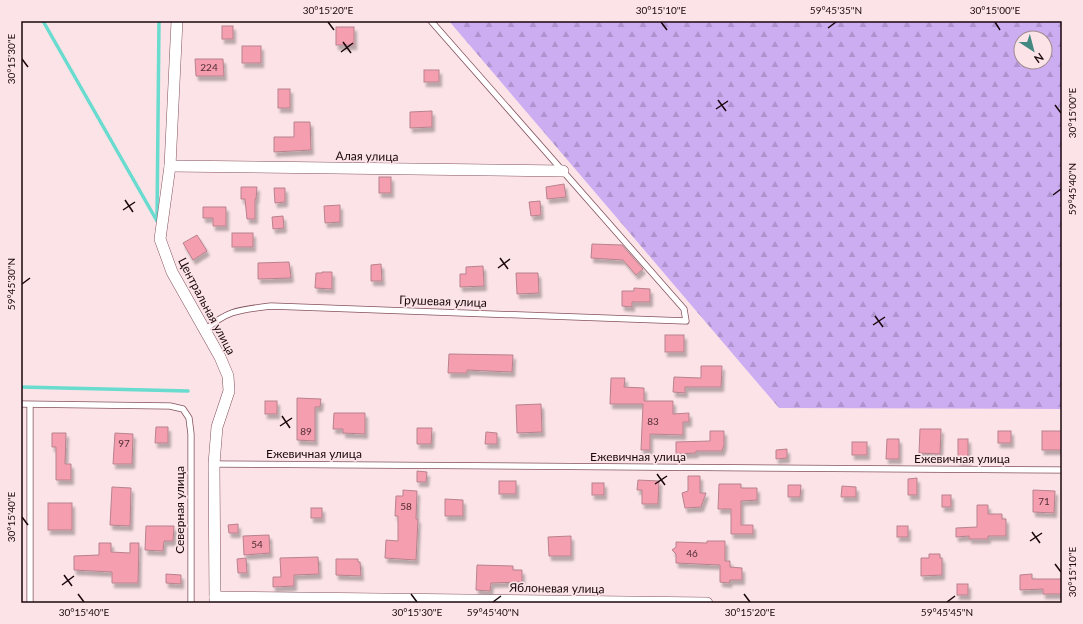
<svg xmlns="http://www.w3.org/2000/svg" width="1083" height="624" font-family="Lato,sans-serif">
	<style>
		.forest { fill: url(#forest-firs); fill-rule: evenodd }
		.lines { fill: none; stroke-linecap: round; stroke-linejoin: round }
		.stream { stroke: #69dbcf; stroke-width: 3.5 }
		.building { fill: #f59eb0; stroke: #b8828d; filter: url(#shadow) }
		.service-casing { stroke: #84525d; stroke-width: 7 }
		.minor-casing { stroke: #84525d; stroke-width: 12 }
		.service { stroke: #fff; stroke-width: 5.5 }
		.minor { stroke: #fff; stroke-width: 11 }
		.ticks { fill: none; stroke: #1a070c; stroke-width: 1.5 }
		.labels { text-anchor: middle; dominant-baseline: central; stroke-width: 3.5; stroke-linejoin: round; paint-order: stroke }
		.number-label { font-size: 10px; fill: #512d35 }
		.street-label { font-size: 12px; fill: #1a070c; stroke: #fbe3e7 }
		.neatline { fill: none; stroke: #1a070c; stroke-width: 1.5 }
		.ticks-label { font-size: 10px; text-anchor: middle; fill: #1a070c }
	</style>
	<defs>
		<pattern id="forest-firs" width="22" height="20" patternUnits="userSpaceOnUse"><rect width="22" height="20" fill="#cdadf2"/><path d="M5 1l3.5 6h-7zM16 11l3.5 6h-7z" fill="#af93ce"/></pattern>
		<filter id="shadow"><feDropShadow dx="2.5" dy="4.5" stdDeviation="1" flood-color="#0004"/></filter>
	</defs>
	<rect width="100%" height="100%" fill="#fbe3e7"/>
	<path class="forest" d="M449,21H1062V409L779,408ZM1021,38H1045V62H1021Z"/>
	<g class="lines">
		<g class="stream">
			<polyline points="43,21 157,221"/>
			<polyline points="157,220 159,21"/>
			<polyline points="21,387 188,391"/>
		</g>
	</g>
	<g class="building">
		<rect x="222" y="26" width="11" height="13"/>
		<rect x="336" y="27" width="18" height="18"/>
		<rect x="242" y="46" width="19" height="17"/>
		<polygon points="195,59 223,59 224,76 196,76"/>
		<rect x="424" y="70" width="15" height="12"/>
		<rect x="278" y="89" width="12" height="19"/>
		<polygon points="432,111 432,127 410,128 410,112"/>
		<polygon points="294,122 310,122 311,150 274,152 274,137 294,137"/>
		<rect x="379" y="177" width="12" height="16"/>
		<polygon points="564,184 566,197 547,199 546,187"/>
		<polygon points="241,187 257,187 256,199 255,199 255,219 247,219 245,199 241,199"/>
		<polygon points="274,188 285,188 285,202 275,203"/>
		<polygon points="540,201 541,215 531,216 529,202"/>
		<polygon points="340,205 340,222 325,223 324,206"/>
		<polygon points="203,207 226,207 226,226 213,226 213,218 203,218"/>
		<polygon points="283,216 284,228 273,229 272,217"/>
		<rect x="232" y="233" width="21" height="14"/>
		<polygon points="197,235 207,251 193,260 183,243"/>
		<polygon points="592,244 622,245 643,269 636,275 623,260 591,258"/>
		<polygon points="289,262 291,277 290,278 258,279 258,263"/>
		<polygon points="381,264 382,281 371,281 371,265"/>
		<polygon points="483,266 484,286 460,287 460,274 466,274 466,267"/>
		<polygon points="322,272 332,272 332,289 315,288 316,273 322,273"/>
		<polygon points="516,273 538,273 539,293 517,294"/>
		<polygon points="634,288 650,289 650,302 632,302 632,307 622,306 622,291 634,291"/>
		<rect x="665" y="335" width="19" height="17"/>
		<polygon points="449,354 513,355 512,372 467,370 467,373 448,373"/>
		<polygon points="701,366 722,366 721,387 685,387 685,393 673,392 674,377 701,378"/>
		<polygon points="611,378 625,378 624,387 644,388 644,401 673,401 673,414 689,413 689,422 683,422 683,435 650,434 650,450 641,450 643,404 610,404"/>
		<polygon points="297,398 321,399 320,407 315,407 315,441 297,440"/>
		<rect x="265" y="401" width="12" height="13"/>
		<polygon points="541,404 542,432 517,433 516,405"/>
		<polygon points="334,413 365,413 365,434 343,433 343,429 333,429"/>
		<polygon points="156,427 168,427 168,443 155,443"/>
		<polygon points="417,428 432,428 431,444 417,444"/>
		<polygon points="920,429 941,429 940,454 919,453"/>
		<polygon points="710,431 724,431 724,445 722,451 696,451 696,453 676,454 676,442 710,441"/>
		<rect x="998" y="431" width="13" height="12"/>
		<rect x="1042" y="431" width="20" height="19"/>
		<polygon points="486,432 497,433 497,444 485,444"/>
		<polygon points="52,433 66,433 65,464 71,464 71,480 56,480 56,447 52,447"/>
		<polygon points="115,433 133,434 132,464 113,464"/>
		<polygon points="887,439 899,439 899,459 886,459"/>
		<rect x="958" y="439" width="10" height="22"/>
		<rect x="852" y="442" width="15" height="13"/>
		<polygon points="787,449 787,458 776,459 776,450"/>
		<polygon points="417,471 427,472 426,482 417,482"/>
		<polygon points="688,476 700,476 700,493 706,493 701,507 685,508 682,493 688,491"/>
		<polygon points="917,478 917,495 908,495 908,479"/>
		<polygon points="638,480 659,481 658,504 642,504 642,490 637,490"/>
		<rect x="499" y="481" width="17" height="13"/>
		<rect x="592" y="483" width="12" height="12"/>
		<polygon points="719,484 741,484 741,488 757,488 757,500 741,501 741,525 753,525 753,534 731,534 731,509 718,509"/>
		<polygon points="788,485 801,485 800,497 788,497"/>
		<polygon points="842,486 856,487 856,497 841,497"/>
		<polygon points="112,487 131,488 130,526 110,525"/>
		<polygon points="403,490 417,491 416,519 418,519 416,560 385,558 386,540 398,541 398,516 395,516 396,496 403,496"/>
		<polygon points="1033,490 1055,491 1054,513 1033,512"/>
		<rect x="942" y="495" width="9" height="12"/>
		<polygon points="445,499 463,500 463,516 445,516"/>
		<rect x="48" y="503" width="24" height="27"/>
		<polygon points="977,505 988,505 988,514 1002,514 1002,519 1006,519 1006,536 988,536 988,539 969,539 969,536 956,537 956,528 977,527"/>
		<rect x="311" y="508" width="11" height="10"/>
		<polygon points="238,524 238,533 229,533 228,525"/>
		<polygon points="146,526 174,526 173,541 164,541 163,551 145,550"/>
		<rect x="897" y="526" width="11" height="11"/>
		<polygon points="269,535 270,553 244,555 243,536"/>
		<polygon points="571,536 571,556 549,556 548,537"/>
		<polygon points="707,541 725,541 725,561 730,561 730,567 742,568 742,580 730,580 729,583 720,582 720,565 676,563 676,554 672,550 676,547 676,542 707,543"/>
		<polygon points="99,543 111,543 111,552 130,553 130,543 139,543 138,583 112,583 112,572 74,570 74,556 99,555"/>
		<polygon points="929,554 940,554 940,558 942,558 942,575 921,576 921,558 929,558"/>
		<polygon points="318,557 319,574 294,575 294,586 273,587 273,577 281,577 280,558"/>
		<polygon points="246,558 247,573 238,573 237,559"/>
		<polygon points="336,559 358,559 358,562 360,562 361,576 336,575"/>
		<polygon points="477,565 513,566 513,570 522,570 522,582 491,583 490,591 476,590"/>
		<polygon points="166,574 181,575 181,584 166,583"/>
		<polygon points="1032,574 1032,579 1062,579 1062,594 1043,594 1043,589 1020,590 1020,575"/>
		<rect x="957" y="584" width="11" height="11"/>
	</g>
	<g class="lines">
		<defs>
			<g id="service">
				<path d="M205,330C229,309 241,310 271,306L686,321L684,309L431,21"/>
				<polyline points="21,404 170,406 183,409 189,418 191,434 191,603"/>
				<polyline points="214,464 1062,470"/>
				<polyline points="30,603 30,405"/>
			</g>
			<g id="minor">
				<polyline points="177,21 170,166 160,239 172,272 220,357 228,376 229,391 217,427 214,464 215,603"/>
				<polyline points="170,166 563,171"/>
				<polyline points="215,597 707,603"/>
			</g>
		</defs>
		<use href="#service" class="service-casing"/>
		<use href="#minor" class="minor-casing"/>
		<use href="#service" class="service"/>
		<use href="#minor" class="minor"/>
	</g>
	<path class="ticks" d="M328,22L334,30M661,22L667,30M995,22L1000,30M828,28L836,22M343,42L351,53M341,52L353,43M22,59L28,67M718,100L726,111M1055,105L1061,113M716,109L728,101M1053,195L1061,189M125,200L133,212M123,210L135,202M500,258L508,269M498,268L510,259M22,284L30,278M875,316L883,327M873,325L885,317M282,416L290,428M280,426L292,418M657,474L665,485M655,484L667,476M22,517L28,525M1032,532L1040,543M1030,541L1042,533M1055,564L1061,572M64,575L72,586M62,585L74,576M78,594L84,602M411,594L417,602M744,594L750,602M493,602L501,596M947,602L955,596"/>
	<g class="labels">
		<g class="number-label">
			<text x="209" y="67">224</text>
			<text x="653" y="421">83</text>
			<text x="306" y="431">89</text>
			<text x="124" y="443">97</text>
			<text x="1044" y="501">71</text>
			<text x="406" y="506">58</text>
			<text x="257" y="544">54</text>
			<text x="692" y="553">46</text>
		</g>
		<g class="street-label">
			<text transform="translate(367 156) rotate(1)">Алая улица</text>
			<text transform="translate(443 301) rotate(2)">Грушевая улица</text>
			<text transform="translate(207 306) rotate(62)">Центральная улица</text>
			<text x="314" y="453">Ежевичная улица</text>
			<text x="638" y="456">Ежевичная улица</text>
			<text x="962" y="458">Ежевичная улица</text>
			<text transform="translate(179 510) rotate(-90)">Северная улица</text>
			<text transform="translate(557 588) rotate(1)">Яблоневая улица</text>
		</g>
	</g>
	<rect width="1083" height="624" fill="none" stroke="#fbe3e7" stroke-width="44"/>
	<g transform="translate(1033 50) rotate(144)"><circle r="19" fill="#fbe3e7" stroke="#a18b8f"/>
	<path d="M0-3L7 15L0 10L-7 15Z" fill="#438981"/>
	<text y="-6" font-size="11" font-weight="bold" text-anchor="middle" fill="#1a070c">N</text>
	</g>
	<rect x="22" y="22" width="1039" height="580" class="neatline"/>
	<g class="ticks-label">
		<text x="328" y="14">30°15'20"E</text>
		<text x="661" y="14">30°15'10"E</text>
		<text x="836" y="14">59°45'35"N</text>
		<text x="995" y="14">30°15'00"E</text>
		<text transform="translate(11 59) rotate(-90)" y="4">30°15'30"E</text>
		<text transform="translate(1072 113) rotate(-90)" y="4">30°15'00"E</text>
		<text transform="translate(1072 189) rotate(-90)" y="4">59°45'40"N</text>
		<text transform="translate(11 284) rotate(-90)" y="4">59°45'30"N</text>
		<text transform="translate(11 517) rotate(-90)" y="4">30°15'40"E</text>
		<text transform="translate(1072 572) rotate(-90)" y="4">30°15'10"E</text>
		<text x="84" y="616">30°15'40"E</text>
		<text x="417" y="616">30°15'30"E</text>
		<text x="493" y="616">59°45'40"N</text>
		<text x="750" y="616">30°15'20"E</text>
		<text x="947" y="616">59°45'45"N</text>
	</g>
</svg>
